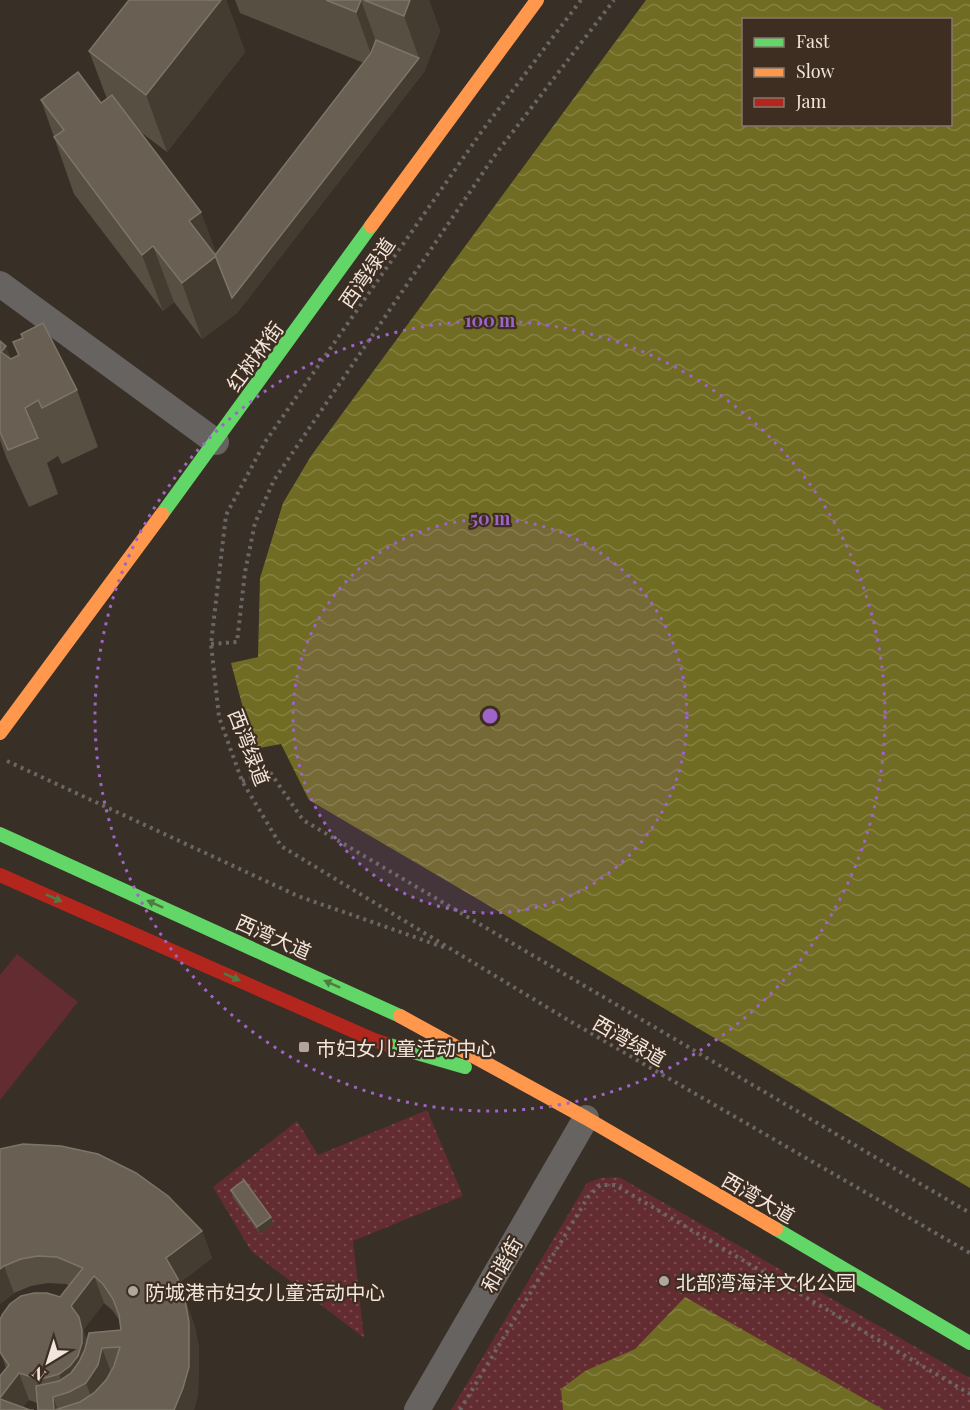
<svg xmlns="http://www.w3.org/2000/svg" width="970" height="1410" font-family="'Playfair Display','Noto Sans SC',serif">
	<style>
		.green { fill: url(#green-dots) }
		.pitch { fill: #622c31 }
		.water { fill: url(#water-waves); fill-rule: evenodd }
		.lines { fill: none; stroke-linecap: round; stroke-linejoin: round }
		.path { stroke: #6b6663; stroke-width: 4; stroke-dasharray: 3 4.5; stroke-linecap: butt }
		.street { stroke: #676361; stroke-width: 26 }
		.fast { stroke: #63d668; stroke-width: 14 }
		.slow { stroke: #ff974d; stroke-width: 14 }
		.jam { stroke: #b3261e; stroke-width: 14 }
		.wall { fill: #584f43; fill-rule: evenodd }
		.shaded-wall { fill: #453c31 }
		.building { fill: #696053; stroke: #7e7569; stroke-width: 1.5 }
		.oneway { fill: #4f7a41 }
		.ring { fill: none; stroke: #9e64c8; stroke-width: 3; stroke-dasharray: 3 6 }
		.poi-dot { fill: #b0a69e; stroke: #3e2e21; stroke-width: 2 }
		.labels { text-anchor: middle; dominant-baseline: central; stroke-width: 4.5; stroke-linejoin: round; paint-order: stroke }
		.street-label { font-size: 20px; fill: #f0e6de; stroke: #3e2e21 }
		.poi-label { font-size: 20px; fill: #f0e6de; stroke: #3e2e21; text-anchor: start }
		.centre { fill: #9e64c8; stroke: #3e2e21; stroke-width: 3 }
		.ring-label { font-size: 18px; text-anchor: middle; font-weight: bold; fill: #9e64c8; stroke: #3e2e21; stroke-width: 4.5; stroke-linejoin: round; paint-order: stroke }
	</style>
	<defs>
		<pattern id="green-dots" width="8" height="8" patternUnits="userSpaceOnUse" patternTransform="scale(1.5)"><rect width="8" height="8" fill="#622c31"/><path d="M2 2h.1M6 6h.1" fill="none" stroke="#794b4e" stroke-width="1.8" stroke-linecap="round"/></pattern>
		<pattern id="water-waves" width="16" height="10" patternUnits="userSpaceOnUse" patternTransform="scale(1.5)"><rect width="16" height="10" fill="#706c23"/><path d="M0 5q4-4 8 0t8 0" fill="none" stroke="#858142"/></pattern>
	</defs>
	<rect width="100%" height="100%" fill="#382f27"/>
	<g class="green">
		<polygon points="427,1110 463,1196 353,1241 364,1338 251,1251 213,1187 297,1121 318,1155"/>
		<polygon points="619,1177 970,1378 970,1410 451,1410 587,1183 600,1178"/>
	</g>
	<polygon class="pitch" points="17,954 78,1002 0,1100 0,975"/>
	<g class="water">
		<path d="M646,0H970V1188L309,800L281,744L254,749L231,663L258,657L260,578L283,503L311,456ZM744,20H950V124H744Z"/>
		<polygon points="685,1297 884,1410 563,1410 561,1389 585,1371 635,1349"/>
	</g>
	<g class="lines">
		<g class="path">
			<polyline points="581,0 482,131 265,442 226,515 211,644 219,717 242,781 281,846 568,1020 970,1253"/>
			<polyline points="211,644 237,642 245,572 255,523 274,480 495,155 614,0"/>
			<polyline points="7,761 298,896 446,948"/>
			<polyline points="242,781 270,772 303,820 970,1213"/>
			<polyline points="460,1410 588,1197 600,1185 615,1185 970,1394"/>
		</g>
		<g class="street">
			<polyline points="0,284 216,442"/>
			<polyline points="417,1410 586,1118"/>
		</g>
		<g class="fast">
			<polyline points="162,514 371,226"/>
			<polyline points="0,834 400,1016"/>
			<polyline points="386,1044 465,1067"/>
			<polyline points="776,1229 970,1343"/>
		</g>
		<g class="slow">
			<polyline points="371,226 537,0"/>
			<polyline points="0,733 162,514"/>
			<polyline points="400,1016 586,1118 776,1229"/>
		</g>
		<polyline class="jam" points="0,875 374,1040 386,1044"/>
	</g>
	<g class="wall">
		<polygon points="129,0 226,0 245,52 167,152 138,130 216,254 364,63 240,13 235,0 429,0 440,31 424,72 237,313 202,339 174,302 163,311 74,194 41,100 101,103 107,99 89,51"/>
		<polygon points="21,334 77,390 98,447 62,464 58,456 47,463 58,494 29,507 6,457 0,440 0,341 11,359 18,356 13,342 22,338"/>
		<path d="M0,1149L202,1231L212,1258L179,1283L195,1327L199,1349L198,1394L194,1410H38L37,1403L29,1400L0,1410L6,1368L0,1350L60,1297L70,1286L66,1284L48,1283L31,1286L14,1293L0,1304ZM104,1303L113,1311L120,1321L121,1330L87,1340L83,1330Z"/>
		<polygon points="231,1190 271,1217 273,1224 260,1234 233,1198"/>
	</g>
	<g class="shaded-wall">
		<polygon points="221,0 226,0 245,52 167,152 146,95"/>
		<polygon points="361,0 381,55 376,68 356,12"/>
		<polygon points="410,0 429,0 440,31 424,72 237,313 202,339 182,283 189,221 201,212 222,268 419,58 404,16"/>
		<polygon points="153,246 174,302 163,311 142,255"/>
		<polygon points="6,346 27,402 1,352"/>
		<polygon points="271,1217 273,1224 260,1234 257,1227"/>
		<polygon points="202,1231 212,1258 176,1285 166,1258"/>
		<polygon points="4,1266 14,1293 0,1304 0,1269"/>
		<polygon points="94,1276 104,1303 83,1330 88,1344 102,1348 112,1375 96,1410 86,1383 65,1393 59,1374 71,1306"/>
		<polygon points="185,1300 195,1327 199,1349 198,1394 194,1410 174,1410"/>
		<polygon points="19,1373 29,1400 21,1410 4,1410 0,1398"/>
		<polygon points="53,1397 58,1410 54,1410"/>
	</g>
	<g class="building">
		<polygon points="129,0 221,0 146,95 89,51"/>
		<polygon points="326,0 361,0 356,12"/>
		<polygon points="364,0 410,0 404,16"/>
		<polygon points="376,40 419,58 232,298 215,255 371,53"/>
		<polygon points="78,72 101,103 112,95 201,212 189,221 216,256 182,283 153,246 142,255 54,137 64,130 41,100"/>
		<polygon points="43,323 77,390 42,408 38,400 25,408 38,438 8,450 0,432 0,341 6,346 1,352 11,359 19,355 13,342 23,338 21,334"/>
		<polygon points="23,1144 61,1146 98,1154 136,1173 168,1196 202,1231 166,1258 178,1279 185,1300 189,1322 189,1367 183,1388 174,1410 55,1410 80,1402 94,1393 106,1380 114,1366 120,1347 102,1348 98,1365 86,1383 69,1392 53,1397 54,1410 38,1410 36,1386 59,1381 71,1373 79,1362 85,1349 89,1333 121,1330 119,1315 113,1299 103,1284 94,1276 71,1306 79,1317 82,1330 82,1343 78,1356 70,1366 59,1374 45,1378 32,1377 19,1373 0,1398 0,1376 9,1365 1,1354 0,1350 0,1320 2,1315 10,1304 21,1296 34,1293 47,1293 60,1297 83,1268 57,1257 38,1256 21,1259 4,1266 0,1269 0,1149"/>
		<polygon points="244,1180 271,1217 257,1227 231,1190"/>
		<polygon points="0,1399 30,1410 34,1410 0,1410"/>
	</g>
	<defs><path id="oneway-solid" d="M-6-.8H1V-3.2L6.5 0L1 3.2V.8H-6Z" transform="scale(1.5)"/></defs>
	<g class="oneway">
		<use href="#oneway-solid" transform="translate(54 898) rotate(24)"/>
		<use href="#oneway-solid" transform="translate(155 904) rotate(-156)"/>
		<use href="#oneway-solid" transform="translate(232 977) rotate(24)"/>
		<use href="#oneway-solid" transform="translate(332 984) rotate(-156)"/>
	</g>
	<circle cx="490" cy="716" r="197" fill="#9e64c8" fill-opacity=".12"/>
	<g class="ring">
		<circle cx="490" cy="716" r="197"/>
		<circle cx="490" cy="716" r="395"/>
	</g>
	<g class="poi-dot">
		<rect x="298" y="1041" width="12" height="12" rx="3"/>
		<circle cx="664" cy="1281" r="6"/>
		<circle cx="133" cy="1291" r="6"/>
	</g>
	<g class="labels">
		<g class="street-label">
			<text transform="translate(366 272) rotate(-55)">西湾绿道</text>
			<text transform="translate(254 356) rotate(-54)">红树林街</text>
			<text transform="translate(250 747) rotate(69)">西湾绿道</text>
			<text transform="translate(274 936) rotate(24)">西湾大道</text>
			<text transform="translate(630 1040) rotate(30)">西湾绿道</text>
			<text transform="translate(759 1197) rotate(30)">西湾大道</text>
			<text transform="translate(501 1264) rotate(-60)">和谐街</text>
		</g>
		<g class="poi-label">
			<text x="316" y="1047">巿妇女儿童活动中心</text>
			<text x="676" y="1281">北部湾海洋文化公园</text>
			<text x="145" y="1291">防城港市妇女儿童活动中心</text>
		</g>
	</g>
	<circle cx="490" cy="716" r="9" class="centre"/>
	<g class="ring-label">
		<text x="490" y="327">100 m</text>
		<text x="490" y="525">50 m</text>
	</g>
	<rect x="742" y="18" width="210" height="108" fill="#3e2e21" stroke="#85786d" stroke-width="1.5"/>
	<rect x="754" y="38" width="30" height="9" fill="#63d668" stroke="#85786d" stroke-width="1.5"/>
	<text x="796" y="48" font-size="18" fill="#f0e6de">Fast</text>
	<rect x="754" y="68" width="30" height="9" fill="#ff974d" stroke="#85786d" stroke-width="1.5"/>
	<text x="796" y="78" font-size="18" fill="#f0e6de">Slow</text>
	<rect x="754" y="98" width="30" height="9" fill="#b3261e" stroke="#85786d" stroke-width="1.5"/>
	<text x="796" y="108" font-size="18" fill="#f0e6de">Jam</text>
	<g transform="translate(48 1362) rotate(218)" stroke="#3e2e21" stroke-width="4.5" paint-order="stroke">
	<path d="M0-4.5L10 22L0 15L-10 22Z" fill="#f0e6de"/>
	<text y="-9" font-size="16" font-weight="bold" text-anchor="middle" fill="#f0e6de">N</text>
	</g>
</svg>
